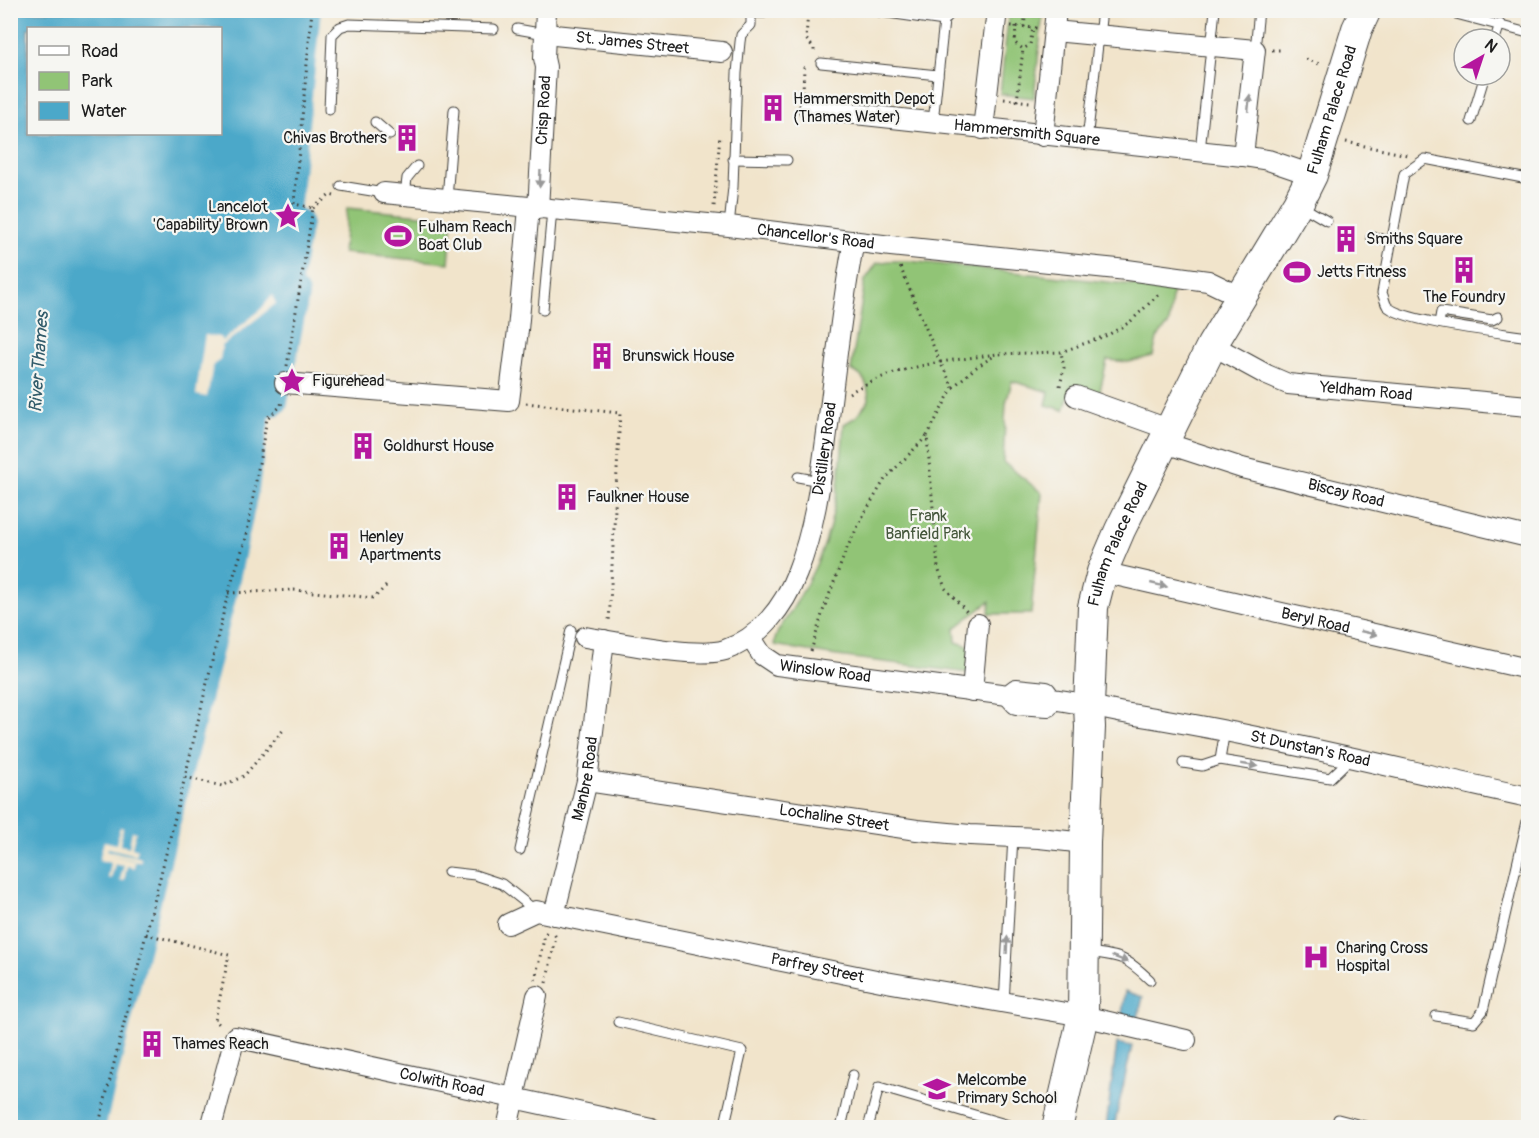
<svg xmlns="http://www.w3.org/2000/svg" width="1539" height="1138" font-family="Pangolin,sans-serif">
	<style>
		.green { fill: #91c476; stroke: #567049; stroke-width: 1.5 }
		.water { fill: #4ba8c9; stroke: #346272; stroke-width: 1.5; fill-rule: evenodd }
		.pier { fill: #f1e4cb }
		.lines { fill: none; stroke-linecap: round; stroke-linejoin: round }
		.river { stroke: #4ba8c9; stroke-width: 30 }
		.lane-casing { stroke: #3c3a36; stroke-width: 11 }
		.street-casing { stroke: #3c3a36; stroke-width: 22 }
		.primary-casing { stroke: #3c3a36; stroke-width: 32 }
		.path { stroke: #3c3a36; stroke-width: 3; stroke-dasharray: 1.5 4.5; stroke-linecap: butt }
		.lane { stroke: #fff; stroke-width: 9 }
		.street { stroke: #fff; stroke-width: 20 }
		.primary { stroke: #fff; stroke-width: 30 }
		.oneway { fill: #999 }
		.labels { text-anchor: middle; dominant-baseline: central; stroke-width: 4.5; stroke-linejoin: round; paint-order: stroke }
		.street-label { font-size: 16px; fill: #1c1c1c; stroke: #f6f6f2 }
		.poi-label { font-size: 16px; fill: #1c1c1c; stroke: #f6f6f2; text-anchor: start }
		.park-label { font-size: 16px; fill: #45573c; stroke: #f6f6f2 }
		.water-label { font-size: 18px; font-style: italic; fill: #315b6a; stroke: #f6f6f2 }
	</style>
	<rect width="100%" height="100%" fill="#f6f6f2"/>
	<filter id="ink" filterUnits="userSpaceOnUse"><feTurbulence type="fractalNoise" baseFrequency=".0167" numOctaves="2"/><feDisplacementMap in="SourceGraphic" scale="12" xChannelSelector="R" yChannelSelector="G"/><feConvolveMatrix kernelMatrix="1 2 1 2 8 2 1 2 1" color-interpolation-filters="sRGB"/></filter>
	<filter id="wash" filterUnits="userSpaceOnUse"><feTurbulence type="fractalNoise" baseFrequency=".008" numOctaves="4" result="noise"/><feDisplacementMap in="SourceGraphic" scale="24" xChannelSelector="R" yChannelSelector="G"/><feGaussianBlur stdDeviation="1.35" result="paint"/><feColorMatrix in="noise" values="0 0 0 0 0 0 0 0 0 0 0 0 0 0 0 0 0 1.4 0 .05"/><feComposite in="paint" operator="in"/></filter>
	<g filter="url(#wash)">
		<rect width="100%" height="100%" fill="#f1e4cb"/>
		<g class="green">
			<polygon points="1009,11 1043,11 1034,98 1000,94"/>
			<polygon points="347,208 453,218 449,263 343,253"/>
			<path d="M889,261H909L1173,289L1169,324L1157,338L1153,356L1129,362L1107,360L1099,395L1072,386L1064,410L1046,405L1049,392L1012,381L1006,403L1003,462L1042,493L1031,614H989L990,601L955,628L956,642L972,647L969,673L830,655L774,645C775,632 783,624 790,613C801,595 812,575 820,556C837,515 841,467 844,424L856,417L869,400C868,385 865,376 851,370L865,280L877,263Z"/>
		</g>
		<g class="water">
			<path d="M10,11H306L284,221L297,223L287,278L288,294L294,295L273,401L257,400L244,488L221,597L90,1127H11ZM28,28H220V134H28Z"/>
			<polygon points="1125,991 1143,997 1136,1026 1121,1022"/>
			<polygon points="1117,1043 1132,1046 1114,1127 1106,1127"/>
		</g>
		<g class="pier">
			<polygon points="287,278 288,294 222,346 220,360 213,365 207,397 196,395 205,335 219,337 223,341 261,309"/>
			<polygon points="120,827 123,828 120,845 129,847 132,831 136,832 132,847 138,849 136,855 108,848 107,850 156,861 155,865 107,854 135,861 134,868 127,866 124,881 120,880 124,865 115,864 111,879 108,878 111,863 99,860 104,841 116,844"/>
		</g>
		<g class="lines">
			<polyline class="river" points="90,1128 221,597 244,488 257,399 273,401 294,295 288,294 287,278 297,223 284,221 306,10"/>
		</g>
	</g>
	<g filter="url(#ink)">
		<g class="lines">
			<defs>
				<g id="lane">
					<polyline points="867,10 944,21"/>
					<polyline points="1441,10 1528,33"/>
					<polyline points="751,13 764,13 767,10"/>
					<polyline points="517,29 545,34"/>
					<polyline points="1495,39 1500,24"/>
					<polyline points="1255,50 1259,10"/>
					<polyline points="821,63 938,75"/>
					<polyline points="329,110 332,35 340,27 349,24 494,29"/>
					<polyline points="1471,121 1485,75"/>
					<polyline points="375,122 390,135"/>
					<polyline points="933,122 944,21 949,15 949,10"/>
					<polyline points="1087,140 1102,10"/>
					<polyline points="1200,151 1215,10"/>
					<polyline points="733,159 787,160"/>
					<path d="M1528,179L1425,159L1404,174L1382,293C1384,297 1385,303 1387,306C1401,322 1504,333 1528,337"/>
					<polyline points="341,186 384,193"/>
					<polyline points="405,195 407,178 417,166"/>
					<polyline points="447,199 454,110"/>
					<polyline points="1300,205 1327,221"/>
					<polyline points="729,226 733,187 737,73 740,42 741,35 751,25 751,10"/>
					<polyline points="1371,237 1392,241"/>
					<polyline points="543,310 552,210"/>
					<polyline points="1439,323 1441,312 1492,320 1498,317"/>
					<polyline points="798,477 820,481"/>
					<polyline points="1225,730 1220,760 1330,778 1350,759"/>
					<polyline points="1183,763 1202,766 1220,760"/>
					<polyline points="520,850 571,630"/>
					<polyline points="448,872 475,875 502,884 536,911"/>
					<path d="M1087,952C1120,956 1125,956 1150,980"/>
					<polyline points="1004,1004 1013,836"/>
					<polyline points="1436,1016 1474,1022 1483,1011 1528,817"/>
					<polyline points="618,1022 742,1051 724,1128"/>
					<polyline points="841,1128 853,1075"/>
					<polyline points="868,1128 879,1087 1019,1128"/>
					<polyline points="1336,1128 1338,1119 1373,1128"/>
				</g>
				<g id="street">
					<polyline points="1054,31 1255,50 1243,156"/>
					<path id="s1" d="M545,34L722,52"/>
					<path id="s2" d="M809,109L1243,156L1268,160L1312,175"/>
					<polyline points="983,129 997,10"/>
					<polyline points="1043,136 1056,10"/>
					<path id="s3" d="M384,193L729,226L891,246L1127,270L1208,281L1241,297"/>
					<path id="s4" d="M538,209L546,67L544,58L546,10"/>
					<path id="s5" d="M1212,345L1267,375L1288,384L1528,406"/>
					<polyline points="285,383 509,401 518,330 529,208"/>
					<polyline points="1076,396 1171,430"/>
					<path id="s6" d="M1165,443L1242,468L1528,537"/>
					<path id="s7" d="M1102,572L1528,669"/>
					<path id="s8" d="M585,637C616,642 698,659 725,650C760,638 784,607 797,573C814,530 820,485 826,440C835,374 841,307 854,241"/>
					<path id="s9" d="M751,638L762,655L777,665L1008,695L1016,689L1046,692L1051,699C1080,702 1108,711 1136,715C1268,736 1398,769 1528,797"/>
					<polyline points="972,691 978,624"/>
					<polyline points="1008,695 1016,704 1048,706 1051,699"/>
					<path id="s10" d="M587,781L917,830L970,835L1039,838L1085,843"/>
					<path id="s11" d="M554,915L587,781L604,640"/>
					<path id="s12" d="M508,924L536,911L886,982L1083,1016L1186,1040"/>
					<path id="s13" d="M211,1128L235,1037L651,1128"/>
					<polyline points="507,1128 537,996"/>
				</g>
				<g id="primary">
					<path id="s14" d="M1057,1128L1083,1016L1085,843L1090,727L1089,706L1093,607L1102,572L1120,530L1212,345L1298,203L1312,175L1357,29L1366,10"/>
				</g>
			</defs>
			<use href="#lane" class="lane-casing"/>
			<use href="#street" class="street-casing"/>
			<use href="#primary" class="primary-casing"/>
			<g class="path">
				<polyline points="808,10 806,39 814,48 814,52"/>
				<polyline points="1011,26 1037,28"/>
				<polyline points="1016,26 1015,43 1023,49 1030,45 1033,28"/>
				<polyline points="1024,27 1026,10"/>
				<polyline points="1272,50 1282,50"/>
				<polyline points="1306,59 1322,65"/>
				<polyline points="803,92 804,68 808,65"/>
				<polyline points="1004,99 1030,102"/>
				<polyline points="1017,101 1023,49"/>
				<polyline points="1346,142 1407,155"/>
				<polyline points="714,206 720,135"/>
				<polyline points="313,208 330,195 334,196"/>
				<polyline points="287,366 313,208 294,204 312,10"/>
				<polyline points="1060,386 1064,368 1061,352"/>
				<polyline points="953,387 975,368 994,356"/>
				<path d="M849,393C880,375 905,369 940,362L899,264"/>
				<polyline points="526,403 620,413 609,623"/>
				<polyline points="927,436 953,387 940,362 997,354 1061,352 1108,335 1130,322 1160,293"/>
				<polyline points="228,593 294,590 374,598 386,586"/>
				<polyline points="811,651 823,611 847,548 863,516 885,479 927,436 938,568 945,588 967,612"/>
				<polyline points="185,777 222,786 244,776 285,728"/>
				<polyline points="146,934 229,955 215,1020 221,1026"/>
				<polyline points="535,980 545,934 547,932"/>
				<polyline points="546,983 556,937 554,934"/>
				<polyline points="98,1128 185,777 228,593 246,538 267,418 281,406 282,399"/>
			</g>
			<use href="#lane" class="lane"/>
			<use href="#street" class="street"/>
			<use href="#primary" class="primary"/>
		</g>
		<defs><path id="oneway-solid" d="M-6-.8H1V-3.2L6.5 0L1 3.2V.8H-6Z" transform="scale(1.5)"/></defs>
		<g class="oneway">
			<use href="#oneway-solid" transform="translate(1249 103) rotate(-84)"/>
			<use href="#oneway-solid" transform="translate(540 179) rotate(93)"/>
			<use href="#oneway-solid" transform="translate(1159 585) rotate(13)"/>
			<use href="#oneway-solid" transform="translate(1369 633) rotate(13)"/>
			<use href="#oneway-solid" transform="translate(1249 765) rotate(9)"/>
			<use href="#oneway-solid" transform="translate(1007 945) rotate(-87)"/>
			<use href="#oneway-solid" transform="translate(1120 959) rotate(21)"/>
		</g>
	</g>
	<defs>
		<symbol id="building-bare" viewBox="-9 -9 18 18"><path d="M-4-6H4V6H1V3H-1V6H-4ZM-2.5-4.3h1.7v1.8h-1.7ZM.8-4.3h1.7v1.8H.8ZM-2.5-1h1.7V.8h-1.7ZM.8-1h1.7V.8H.8Z" fill="#b5179e" stroke="#f6f6f2" stroke-width="2.5" paint-order="stroke"/></symbol>
		<symbol id="sight-bare" viewBox="-9 -9 18 18"><path d="M0-6L1.8-2.2L6-1.7L2.9 1.2L3.7 5.4L0 3.3L-3.7 5.4L-2.9 1.2L-6-1.7L-1.8-2.2Z" fill="#b5179e" stroke="#f6f6f2" stroke-width="2.5" paint-order="stroke"/></symbol>
		<symbol id="stadium-bare" viewBox="-9 -9 18 18"><path d="M0-5a6.5 5 0 1 0 0 10a6.5 5 0 1 0 0-10ZM-3.5-1.8h7v3.6h-7Z" fill="#b5179e" stroke="#f6f6f2" stroke-width="2.5" paint-order="stroke"/></symbol>
		<symbol id="hospital-bare" viewBox="-9 -9 18 18"><path d="M-5-5h3v3.5h4V-5h3V5h-3V1.5h-4V5h-3Z" fill="#b5179e" stroke="#f6f6f2" stroke-width="2.5" paint-order="stroke"/></symbol>
		<symbol id="school-bare" viewBox="-9 -9 18 18"><path d="M0-5L7-2L0 1L-7-2ZM-4 1L0 2.5L4 1V4Q0 6-4 4Z" fill="#b5179e" stroke="#f6f6f2" stroke-width="2.5" paint-order="stroke"/></symbol>
	</defs>
	<g fill-rule="evenodd">
		<use href="#building-bare" x="754" y="89" width="38" height="38"/>
		<use href="#building-bare" x="388" y="119" width="38" height="38"/>
		<use href="#sight-bare" x="269" y="197" width="38" height="38"/>
		<use href="#stadium-bare" x="379" y="217" width="38" height="38"/>
		<use href="#building-bare" x="1327" y="220" width="38" height="38"/>
		<use href="#building-bare" x="1445" y="251" width="38" height="38"/>
		<use href="#stadium-bare" x="1278" y="253" width="38" height="38"/>
		<use href="#building-bare" x="583" y="337" width="38" height="38"/>
		<use href="#sight-bare" x="273" y="362" width="38" height="38"/>
		<use href="#building-bare" x="344" y="427" width="38" height="38"/>
		<use href="#building-bare" x="548" y="478" width="38" height="38"/>
		<use href="#building-bare" x="320" y="527" width="38" height="38"/>
		<use href="#hospital-bare" x="1297" y="938" width="38" height="38"/>
		<use href="#building-bare" x="133" y="1025" width="38" height="38"/>
		<use href="#school-bare" x="918" y="1070" width="38" height="38"/>
	</g>
	<g class="labels">
		<g class="street-label">
			<text stroke="none"><textPath href="#s1" startOffset="88">St. James Street</textPath></text>
			<text stroke="none"><textPath href="#s4" startOffset="99">Crisp Road</textPath></text>
			<text stroke="none"><textPath href="#s14" startOffset="1078">Fulham Palace Road</textPath></text>
			<text stroke="none"><textPath href="#s2" startOffset="219">Hammersmith Square</textPath></text>
			<text stroke="none"><textPath href="#s3" startOffset="434">Chancellor's Road</textPath></text>
			<text stroke="none"><textPath href="#s5" startOffset="164">Yeldham Road</textPath></text>
			<text stroke="none"><textPath href="#s8" startOffset="378">Distillery Road</textPath></text>
			<text stroke="none"><textPath href="#s6" startOffset="188">Biscay Road</textPath></text>
			<text stroke="none"><textPath href="#s14" startOffset="592">Fulham Palace Road</textPath></text>
			<text stroke="none"><textPath href="#s7" startOffset="219">Beryl Road</textPath></text>
			<text stroke="none"><textPath href="#s9" startOffset="87">Winslow Road</textPath></text>
			<text stroke="none"><textPath href="#s9" startOffset="584">St Dunstan's Road</textPath></text>
			<text stroke="none"><textPath href="#s11" startOffset="140">Manbre Road</textPath></text>
			<text stroke="none"><textPath href="#s10" startOffset="250">Lochaline Street</textPath></text>
			<text stroke="none"><textPath href="#s12" startOffset="318">Parfrey Street</textPath></text>
			<text stroke="none"><textPath href="#s13" startOffset="306">Colwith Road</textPath></text>
		</g>
		<g class="poi-label">
			<text x="793" y="99">Hammersmith Depot<tspan x="793" dy="18">(Thames Water)</tspan></text>
			<text x="387" y="138" text-anchor="end">Chivas Brothers</text>
			<text x="268" y="207" text-anchor="end">Lancelot<tspan x="268" dy="18">'Capability' Brown</tspan></text>
			<text x="418" y="227">Fulham Reach<tspan x="418" dy="18">Boat Club</tspan></text>
			<text x="1366" y="239">Smiths Square</text>
			<text x="1317" y="272">Jetts Fitness</text>
			<text x="1464" y="297" text-anchor="middle">The Foundry</text>
			<text x="622" y="356">Brunswick House</text>
			<text x="312" y="381">Figurehead</text>
			<text x="383" y="446">Goldhurst House</text>
			<text x="587" y="497">Faulkner House</text>
			<text x="359" y="537">Henley<tspan x="359" dy="18">Apartments</tspan></text>
			<text x="1336" y="948">Charing Cross<tspan x="1336" dy="18">Hospital</tspan></text>
			<text x="172" y="1044">Thames Reach</text>
			<text x="957" y="1080">Melcombe<tspan x="957" dy="18">Primary School</tspan></text>
		</g>
		<g class="park-label">
			<text x="928" y="516">Frank<tspan x="928" dy="18">Banfield Park</tspan></text>
		</g>
		<g class="water-label">
			<text transform="translate(39 362) rotate(-86)">River Thames</text>
		</g>
	</g>
	<rect width="1539" height="1138" fill="none" stroke="#f6f6f2" stroke-width="36"/>
	<rect x="27" y="27" width="195" height="108" fill="#f6f6f2" stroke="#9f9f9c" stroke-width="1.5"/>
	<rect x="39" y="46" width="30" height="9" fill="#ffffff" stroke="#9f9f9c" stroke-width="1.5"/>
	<text x="81" y="57" font-size="18" fill="#1c1c1c">Road</text>
	<rect x="39" y="72" width="30" height="18" fill="#91c476" stroke="#9f9f9c" stroke-width="1.5"/>
	<text x="81" y="87" font-size="18" fill="#1c1c1c">Park</text>
	<rect x="39" y="102" width="30" height="18" fill="#4ba8c9" stroke="#9f9f9c" stroke-width="1.5"/>
	<text x="81" y="117" font-size="18" fill="#1c1c1c">Water</text>
	<g transform="translate(1482 57) rotate(39)"><circle r="28" fill="#f6f6f2" stroke="#9f9f9c" stroke-width="1.5"/>
	<path d="M0-4.5L10 22L0 15L-10 22Z" fill="#b5179e"/>
	<text y="-9" font-size="16" font-weight="bold" text-anchor="middle" fill="#1c1c1c">N</text>
	</g>
</svg>
